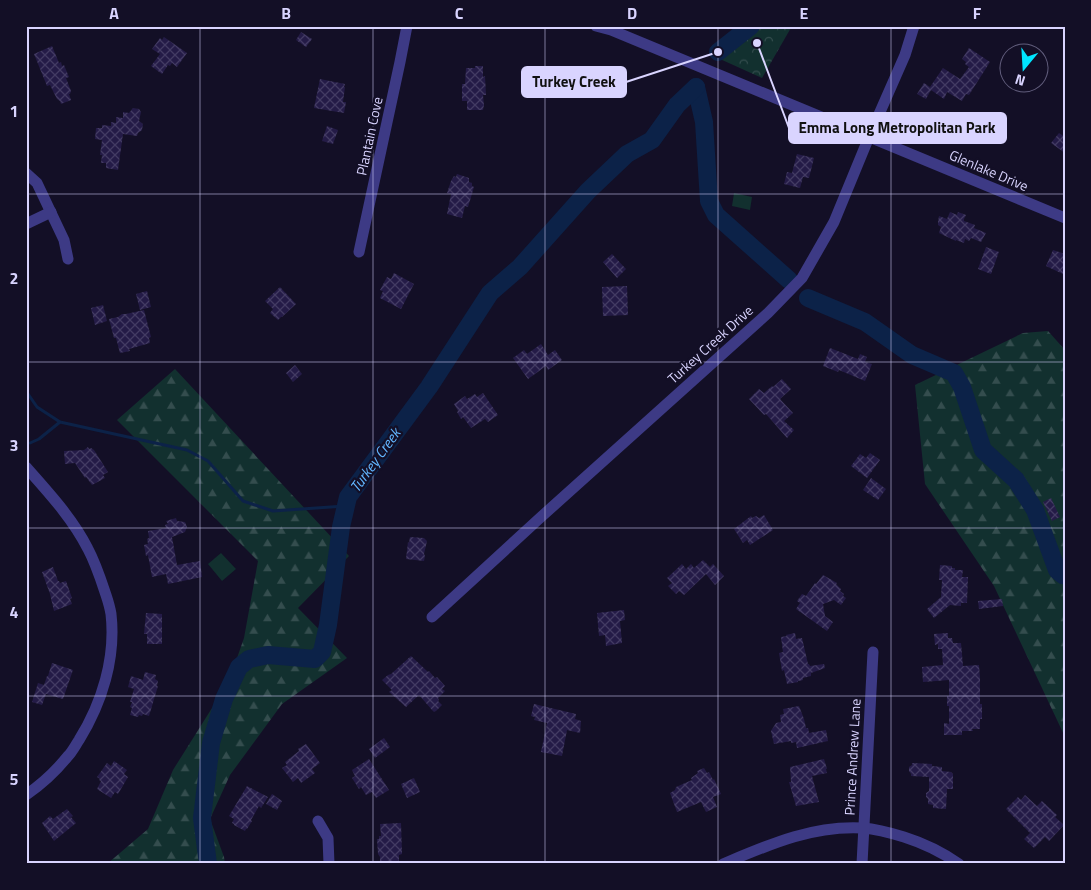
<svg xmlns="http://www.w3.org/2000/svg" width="1091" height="890" font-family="'Titillium Web',sans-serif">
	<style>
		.forest { fill: url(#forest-firs) }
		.park { fill: url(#park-crowns) }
		.garden { fill: #12302f }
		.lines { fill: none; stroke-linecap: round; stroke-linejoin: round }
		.stream { stroke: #0c2248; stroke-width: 3 }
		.river { stroke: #0c2248; stroke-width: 18 }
		.building { fill: url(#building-cross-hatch) }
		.minor { stroke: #3d3a85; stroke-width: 11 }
		.grid { fill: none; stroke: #d9d4ff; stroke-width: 1; stroke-opacity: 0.55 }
		.labels { text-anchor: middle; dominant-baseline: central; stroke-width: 4.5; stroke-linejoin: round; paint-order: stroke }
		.street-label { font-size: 14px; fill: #d9d4ff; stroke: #130f26 }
		.water-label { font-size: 15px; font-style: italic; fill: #62b6ff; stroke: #130f26 }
		.leader { fill: none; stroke: #d9d4ff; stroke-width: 2 }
		.callout-dot { fill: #d9d4ff; stroke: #130f26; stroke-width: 2 }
		.callout { fill: #d9d4ff; stroke: #d9d4ff; stroke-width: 2 }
		.callout-label { font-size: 15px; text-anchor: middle; font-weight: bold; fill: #111 }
		.neatline { fill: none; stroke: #d9d4ff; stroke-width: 2 }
		.grid-label { font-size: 16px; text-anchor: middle; font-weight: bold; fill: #d9d4ff }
	</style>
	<defs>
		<pattern id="forest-firs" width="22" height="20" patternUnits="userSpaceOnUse" patternTransform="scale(1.25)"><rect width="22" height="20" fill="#12302f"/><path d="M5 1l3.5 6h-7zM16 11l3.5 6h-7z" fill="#344d4e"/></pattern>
		<pattern id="park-crowns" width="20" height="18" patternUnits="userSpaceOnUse" patternTransform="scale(1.25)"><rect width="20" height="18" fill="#12302f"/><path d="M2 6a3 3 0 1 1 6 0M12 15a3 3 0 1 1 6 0" fill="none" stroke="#344d4e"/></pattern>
		<pattern id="building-cross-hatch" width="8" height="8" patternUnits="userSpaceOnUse" patternTransform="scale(1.25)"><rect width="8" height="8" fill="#241b47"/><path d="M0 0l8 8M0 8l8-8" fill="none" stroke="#433b63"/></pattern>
	</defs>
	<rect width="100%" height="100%" fill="#130f26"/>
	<g class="forest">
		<polygon points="1048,331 1065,350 1065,737 994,586 925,484 915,385 1023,333"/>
		<polygon points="175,369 349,556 298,608 347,658 282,704 230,775 210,819 224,857 225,864 107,864 148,829 173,770 229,681 244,638 258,561 117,420"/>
	</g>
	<polygon class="park" points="743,26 792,26 762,78 720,59"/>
	<g class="garden">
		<polygon points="734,193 752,197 750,210 732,206"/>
		<polygon points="221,553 236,569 222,581 208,564"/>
	</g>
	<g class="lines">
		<g class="stream">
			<polyline points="26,391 37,407 60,422 187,450 208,461 243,501 273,511 345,506"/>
			<polyline points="30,443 39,439 60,422"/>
		</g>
		<g class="river">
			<polyline points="718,52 751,26"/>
			<polyline points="696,87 704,122 709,201 716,215 789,280"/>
			<polyline points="808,298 865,322 912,355 954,373 962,387 983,450 1016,480 1035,510 1057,570 1063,575 1065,574"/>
			<polyline points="208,864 202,818 211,743 224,699 239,667 249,659 268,655 315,659 322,652 328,625 341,527 348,497 429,387 490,293 520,267 588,191 627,154 652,140 677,105 696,87"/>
		</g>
	</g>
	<g class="building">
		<polygon points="301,32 312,39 306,47 296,40"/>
		<polygon points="164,37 187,53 177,67 172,63 170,66 168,65 162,74 151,66 160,54 152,49 160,38 162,40"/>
		<polygon points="52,46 59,63 61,62 62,66 64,65 69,77 66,78 71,91 70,94 69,94 71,100 61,104 60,101 57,99 50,85 47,86 34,54"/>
		<polygon points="969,48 990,62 969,95 966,94 962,101 947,92 944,99 931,90 926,99 917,94 924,83 930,87 943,68 960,79 969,67 965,64 966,62 962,59"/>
		<polygon points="475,66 483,66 483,77 485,76 486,95 483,95 484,105 483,110 467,110 467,101 462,101 462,84 465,84 466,68 475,68"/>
		<polygon points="320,79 345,84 344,87 345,87 343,102 346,102 344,113 314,108"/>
		<polygon points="133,108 139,109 141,112 139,121 143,124 142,130 138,133 137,136 123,134 118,170 106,168 106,163 101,163 102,155 100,155 102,140 95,139 96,128 102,128 102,125 111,126 111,122 116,123 116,117 123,118 123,112 129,113"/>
		<polygon points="327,126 338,130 333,144 322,141"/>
		<polygon points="1059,133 1065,137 1065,153 1051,143"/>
		<polygon points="797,154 814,158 809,178 803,177 800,188 784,184 787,172 792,173"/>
		<polygon points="457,174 469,178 469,182 472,183 472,186 474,187 468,207 465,206 462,218 447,214 451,194 447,193 451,181 454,176 456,177"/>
		<polygon points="950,212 957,215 958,212 966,215 964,219 964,221 975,225 974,228 986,233 981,242 971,238 969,241 965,239 964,243 956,240 956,241 939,233 941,227 938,225 938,222 939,216 947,219"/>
		<polygon points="986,247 999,252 991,274 978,269"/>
		<polygon points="1053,250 1065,254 1065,275 1046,266"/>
		<polygon points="612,254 626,269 617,278 603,262"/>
		<polygon points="394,273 414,284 401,309 380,298 383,291 380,290 387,277 391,279"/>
		<polygon points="627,286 628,315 603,316 602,287"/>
		<polygon points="280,287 296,304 282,317 281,317 278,320 270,313 273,309 265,301"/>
		<polygon points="147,291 151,307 140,310 136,294"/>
		<polygon points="103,305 107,321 95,325 91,308"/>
		<polygon points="144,310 151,337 149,338 150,343 129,349 130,351 120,353 116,338 114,338 109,319 118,317 122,314 126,314"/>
		<polygon points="541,344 548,355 555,350 562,360 548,370 546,366 528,379 513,358 524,350 527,354"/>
		<polygon points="830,348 858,359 860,354 867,357 865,362 872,364 865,381 839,370 838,372 823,366"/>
		<polygon points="295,365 302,374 293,382 286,373"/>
		<polygon points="782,379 791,389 780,399 793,413 784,421 794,430 787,438 766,414 764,415 749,399 759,389 764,393 772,386 773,387"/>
		<polygon points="483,393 498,415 488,422 485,419 471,428 463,417 461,419 457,412 458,411 454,404 465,396 467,399 475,394 477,397"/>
		<polygon points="88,447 89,449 91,448 94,450 108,472 103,475 105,478 92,485 86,477 85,478 75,463 65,464 64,451 84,450"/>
		<polygon points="870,453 880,460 867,478 851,466 860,454 866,458"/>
		<polygon points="871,478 886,489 878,500 863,490"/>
		<polygon points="1051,498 1060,517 1052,521 1043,502"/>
		<polygon points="764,515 773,530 750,545 747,540 743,543 734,529 751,516 752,518 756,516 759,518"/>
		<polygon points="176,518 177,521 185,522 187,527 185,532 172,537 177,565 200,561 202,577 168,584 166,574 152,577 148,555 146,556 144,545 148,544 147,539 149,538 148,531 166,528 165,525 168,524 166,521"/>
		<polygon points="410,537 424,538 427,541 424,554 425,556 424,561 406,559 408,542 409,543"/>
		<polygon points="703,560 710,567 713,564 724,576 715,585 706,574 684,595 679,591 676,594 668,586 672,583 667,578 682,564 686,569 691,564 694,568"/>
		<polygon points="940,565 952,566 952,568 955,568 955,570 963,570 962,577 968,577 967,603 961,603 961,606 950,605 934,618 927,609 941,597 942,580 939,580"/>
		<polygon points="53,567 58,581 59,581 60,583 66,581 72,598 70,599 72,604 54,611 50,594 42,572"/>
		<polygon points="823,575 837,583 836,584 841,589 840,591 844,594 843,596 846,598 841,605 834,600 823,604 825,616 833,622 827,631 796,609 800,603 797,601 802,594 806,596 815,583 816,584"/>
		<polygon points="1002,599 1003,606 979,609 978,601"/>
		<polygon points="624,610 625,620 620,621 622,643 606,646 605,635 599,636 597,613"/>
		<polygon points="146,613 162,614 162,644 147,644 147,634 144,634"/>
		<polygon points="795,633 796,639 802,638 808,664 809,664 810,666 824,664 825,668 811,673 811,676 803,678 803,680 798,681 798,682 787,684 784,670 782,671 779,653 783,652 781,637 787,636 786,635"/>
		<polygon points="948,633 948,638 952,638 953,643 961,643 963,666 979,665 980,677 980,704 982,704 982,719 980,719 980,729 972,729 973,731 962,731 962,735 944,735 944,723 949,724 949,706 947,706 947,696 949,696 949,680 923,682 922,667 943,665 942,649 938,649 938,644 935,645 934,634"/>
		<polygon points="411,656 428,672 429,671 435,678 437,677 445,686 442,689 445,691 438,698 439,700 438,701 442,705 436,711 434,712 432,710 419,695 406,707 389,692 392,690 382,680 388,675 391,674"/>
		<polygon points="52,663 73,670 63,699 46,694 42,705 32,702 38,683 44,685 47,676 48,676"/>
		<polygon points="145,672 156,675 155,679 158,681 157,686 158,686 149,716 143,714 142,716 139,715 138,717 130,715 132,708 130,707 132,702 130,702 134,689 128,687 131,676 143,680"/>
		<polygon points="534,704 576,714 575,719 581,721 580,733 567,730 562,756 541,752 547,723 534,720 535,717 531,716"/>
		<polygon points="799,706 804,719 806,728 808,728 809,733 826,730 828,741 797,748 796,742 791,743 791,741 774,744 771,731 776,723 781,722 780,715 784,714 783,709"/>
		<polygon points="384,738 390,747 375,758 369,749"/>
		<polygon points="306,744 320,763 312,769 315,773 301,783 298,778 293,782 282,768 287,765 285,762 299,751 298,749"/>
		<polygon points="369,759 389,790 376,798 372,792 366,795 361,787 359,789 352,778 355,776 352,770"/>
		<polygon points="824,759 827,769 826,769 827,773 812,776 819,802 796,806 789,782 791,782 790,767"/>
		<polygon points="114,761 127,770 124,774 128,777 118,794 115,792 111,798 97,789 101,781 99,780 100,779 97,777 107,763 111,766"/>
		<polygon points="912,763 932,764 932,766 942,767 942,771 951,772 953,774 953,789 947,789 946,809 933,808 933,805 928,804 928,799 926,797 926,793 929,791 929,777 911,776 911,774 909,771 909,767 912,765"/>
		<polygon points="704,768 707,773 709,772 713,780 714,779 721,794 713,797 717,807 706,812 701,802 677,812 670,793 675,790 676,787 692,780 691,778 698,773 697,771"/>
		<polygon points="414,778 420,792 407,798 401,784"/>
		<polygon points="247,786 268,797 261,808 259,806 251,820 252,821 247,829 246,829 245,831 234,825 234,824 232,823 234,819 229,816"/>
		<polygon points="272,794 282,801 277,810 266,804"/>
		<polygon points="1025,795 1037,806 1042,801 1057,815 1055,817 1064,825 1049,841 1045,837 1034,848 1024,839 1030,833 1006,809 1018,797 1021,800"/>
		<polygon points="67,809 73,816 71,817 76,823 54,841 42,823 50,816 53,819"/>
		<polygon points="401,823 402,854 399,855 399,864 380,864 380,857 378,854 377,839 379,839 379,836 381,836 380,824"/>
	</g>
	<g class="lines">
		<g class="minor">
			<polyline points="596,26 611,30 1065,218"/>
			<polyline points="26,173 37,183 64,240 68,259"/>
			<polyline points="26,224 51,212"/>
			<polyline points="359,252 400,62 407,26"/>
			<path d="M26,467C49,493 73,519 88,549C96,564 101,580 106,595C108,601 110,608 111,614C116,658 102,703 79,740C75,746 72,752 68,756C56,771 42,784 26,795"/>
			<polyline points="432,617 541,517 768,313 802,278 834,222 869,137 905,55 914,26"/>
			<polyline points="318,821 328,838 329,864"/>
			<path d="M723,864C768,845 812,825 863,828C876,829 891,833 904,837C923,843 942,852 959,864"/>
			<polyline points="862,864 873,652"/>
		</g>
	</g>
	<path class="grid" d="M200,26V864M373,26V864M545,26V864M718,26V864M891,26V864M26,194H1065M26,362H1065M26,528H1065M26,696H1065"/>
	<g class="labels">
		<g class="street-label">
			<text transform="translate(369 136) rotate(-78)">Plantain Cove</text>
			<text transform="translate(989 170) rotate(23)">Glenlake Drive</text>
			<text transform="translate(710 344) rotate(-42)">Turkey Creek Drive</text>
			<text transform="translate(852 757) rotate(-87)">Prince Andrew Lane</text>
		</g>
		<g class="water-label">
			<text transform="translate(375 460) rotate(-54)">Turkey Creek</text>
		</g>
	</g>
	<path class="leader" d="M718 52L626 82M757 43L789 128"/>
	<g class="callout-dot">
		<circle cx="718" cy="52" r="5"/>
		<circle cx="757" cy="43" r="5"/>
	</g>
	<g class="callout">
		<rect x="522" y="67" width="104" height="30" rx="5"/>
		<rect x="789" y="113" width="217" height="30" rx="5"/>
	</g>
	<g class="callout-label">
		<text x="574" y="87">Turkey Creek</text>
		<text x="897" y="133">Emma Long Metropolitan Park</text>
	</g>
	<rect width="1091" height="890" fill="none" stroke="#130f26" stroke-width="55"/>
	<g transform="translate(1024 68) rotate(198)"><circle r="24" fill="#130f26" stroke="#625e7d"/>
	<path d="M0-4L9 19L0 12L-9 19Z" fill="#00e5ff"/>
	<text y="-8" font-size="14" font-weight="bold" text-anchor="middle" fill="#d9d4ff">N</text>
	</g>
	<rect x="28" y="28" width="1036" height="834" class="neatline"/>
	<g class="grid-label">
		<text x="114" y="19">A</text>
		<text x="286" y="19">B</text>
		<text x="459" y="19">C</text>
		<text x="632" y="19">D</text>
		<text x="804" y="19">E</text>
		<text x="977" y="19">F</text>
		<text x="14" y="117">1</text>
		<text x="14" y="284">2</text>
		<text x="14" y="451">3</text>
		<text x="14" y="618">4</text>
		<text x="14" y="785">5</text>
	</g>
</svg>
